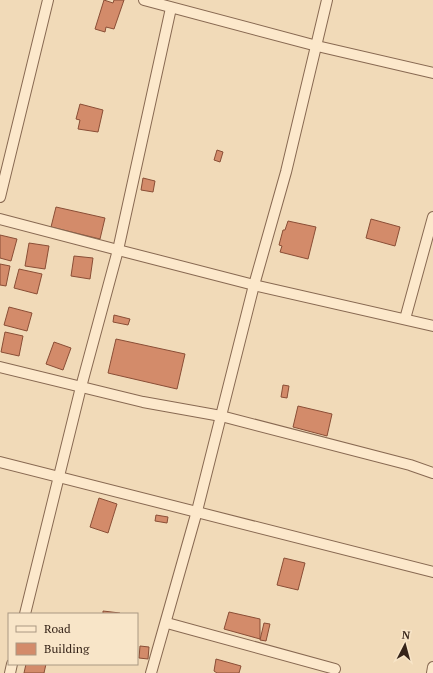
<svg xmlns="http://www.w3.org/2000/svg" width="433" height="673" font-family="'PT Serif',serif">
	<style>
		.building { fill: #d38b6a; stroke: #8a4e36 }
		.lines { fill: none; stroke-linecap: round; stroke-linejoin: round }
		.minor-casing { stroke: #886952; stroke-width: 12 }
		.minor { stroke: #fce8cb; stroke-width: 10 }
	</style>
	<rect width="100%" height="100%" fill="#f1dab8"/>
	<g class="building">
		<polygon points="104,0 113,3 114,0 124,0 114,29 106,27 105,32 95,29"/>
		<polygon points="80,104 103,110 98,132 78,129 80,120 76,119"/>
		<polygon points="217,150 223,152 220,162 214,160"/>
		<polygon points="143,178 155,181 153,192 141,190"/>
		<polygon points="56,207 105,218 100,239 51,227"/>
		<polygon points="371,219 400,227 395,246 366,238"/>
		<polygon points="288,221 316,227 308,259 280,252 282,246 279,245 283,230 285,230"/>
		<polygon points="0,235 17,239 11,261 0,258"/>
		<polygon points="29,243 49,246 45,269 25,266"/>
		<polygon points="74,256 93,258 90,279 71,276"/>
		<polygon points="0,264 10,266 6,286 0,285"/>
		<polygon points="19,269 42,274 37,294 14,288"/>
		<polygon points="9,307 32,313 27,331 4,325"/>
		<polygon points="114,315 130,319 128,325 113,322"/>
		<polygon points="5,332 23,336 19,356 1,352"/>
		<polygon points="116,339 185,354 177,389 108,373"/>
		<polygon points="54,342 71,348 63,370 46,364"/>
		<polygon points="283,385 289,386 287,398 281,397"/>
		<polygon points="298,406 332,414 327,436 293,427"/>
		<polygon points="99,498 117,504 108,533 90,527"/>
		<polygon points="156,515 168,517 167,523 155,521"/>
		<polygon points="284,558 305,563 298,590 277,585"/>
		<polygon points="103,611 120,613 120,614 103,614"/>
		<polygon points="229,612 260,619 260,639 224,629"/>
		<polygon points="264,623 270,624 266,641 260,640"/>
		<polygon points="140,646 149,647 148,659 139,658"/>
		<polygon points="216,659 241,666 239,673 217,673 214,671"/>
		<polygon points="26,664 46,664 44,673 24,673"/>
	</g>
	<g class="lines">
		<defs>
			<g id="minor">
				<polyline points="144,0 317,46 433,73"/>
				<polyline points="171,8 118,250 254,285 433,326"/>
				<polyline points="0,197 48,0"/>
				<polyline points="0,219 118,250 81,387 25,614"/>
				<polyline points="405,319 433,217"/>
				<polyline points="0,367 143,402 221,416 410,465 433,473"/>
				<polyline points="0,462 433,572"/>
				<polyline points="167,623 335,669"/>
				<polyline points="10,673 12,664"/>
				<polyline points="151,673 197,511 254,285 286,172 327,0"/>
				<polyline points="432,673 433,667"/>
			</g>
		</defs>
		<use href="#minor" class="minor-casing"/>
		<use href="#minor" class="minor"/>
	</g>
	<rect x="8" y="613" width="130" height="52" fill="#f8e5c8" stroke="#aa9882"/>
	<rect x="16" y="626" width="20" height="6" fill="#fce8cb" stroke="#aa9882"/>
	<text x="44" y="633" font-size="12" fill="#362419">Road</text>
	<rect x="16" y="643" width="20" height="12" fill="#d38b6a" stroke="#aa9882"/>
	<text x="44" y="653" font-size="12" fill="#362419">Building</text>
	<g transform="translate(405 645) rotate(6)" stroke="#f8e5c8" stroke-width="3" paint-order="stroke">
	<path d="M0-3L7 15L0 10L-7 15Z" fill="#362419"/>
	<text y="-6" font-size="11" font-weight="bold" text-anchor="middle" fill="#362419">N</text>
	</g>
</svg>
